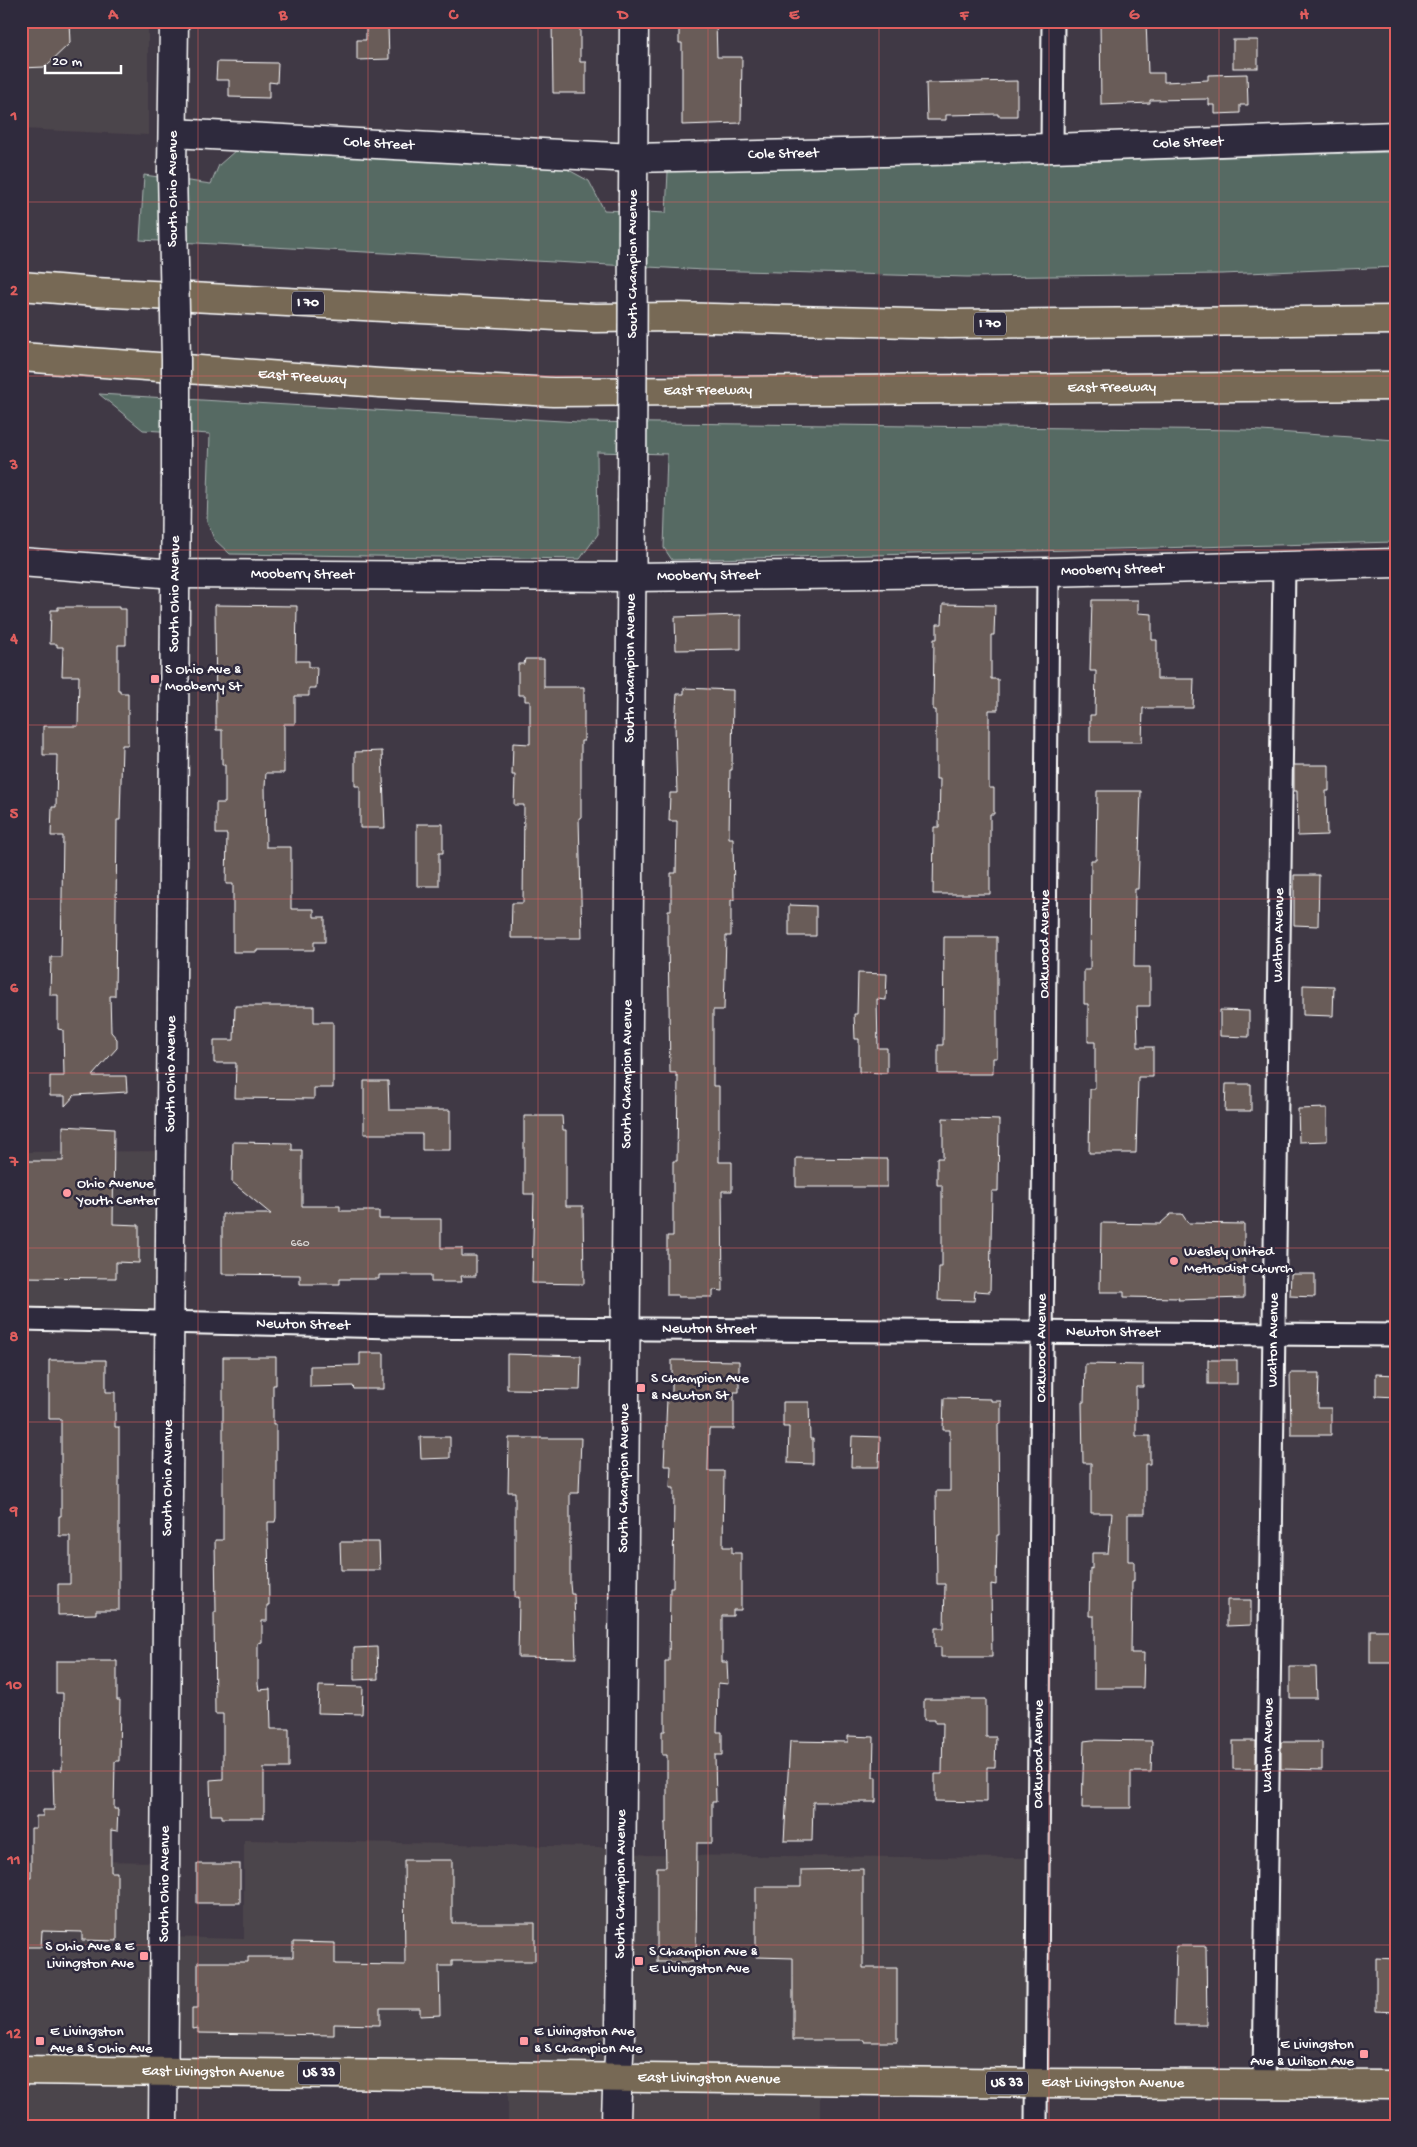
<svg xmlns="http://www.w3.org/2000/svg" width="1417" height="2147" font-family="'Gochi Hand',sans-serif">
	<style>
		.built { fill: #4c444b }
		.green { fill: #566a64; stroke: #aab4b2 }
		.building { fill: #695c58; stroke: #fff }
		.lines { fill: none; stroke-linecap: round; stroke-linejoin: round }
		.street-casing { stroke: #fff; stroke-width: 25 }
		.secondary-casing { stroke: #fff; stroke-width: 31 }
		.primary-casing { stroke: #fff; stroke-width: 31 }
		.highway-casing { stroke: #fff; stroke-width: 31 }
		.street { stroke: #2f2a3d; stroke-width: 21 }
		.secondary { stroke: #2f2a3d; stroke-width: 28 }
		.primary { stroke: #776954; stroke-width: 28 }
		.highway { stroke: #776954; stroke-width: 28 }
		.secondary-bridge-casing { stroke: #fff; stroke-width: 31; stroke-linecap: butt }
		.secondary-bridge { stroke: #2f2a3d; stroke-width: 28 }
		.grid { fill: none; stroke: #e05e5e; stroke-width: 1; stroke-opacity: 0.55 }
		.poi-dot { fill: #ff9aa2; stroke: #2f2a3d; stroke-width: 2 }
		.labels { text-anchor: middle; dominant-baseline: central; stroke-width: 5; stroke-linejoin: round; paint-order: stroke }
		.number-label { font-size: 12px; fill: #dad6d5 }
		.shield { fill: #2f2a3d; stroke: #c1bfc5; stroke-width: 1 }
		.shield-label { font-size: 14px; font-weight: bold; fill: #fff }
		.street-label { font-size: 15px; fill: #fff; stroke: #2f2a3d }
		.poi-label { font-size: 15px; fill: #fff; stroke: #2f2a3d; text-anchor: start }
		.neatline { fill: none; stroke: #e05e5e; stroke-width: 2 }
		.grid-label { font-size: 16px; text-anchor: middle; font-weight: bold; fill: #e05e5e }
	</style>
	<rect width="100%" height="100%" fill="#403945"/>
	<filter id="ink" filterUnits="userSpaceOnUse"><feTurbulence type="fractalNoise" baseFrequency=".02" numOctaves="2"/><feDisplacementMap in="SourceGraphic" scale="10" xChannelSelector="R" yChannelSelector="G"/><feConvolveMatrix kernelMatrix="1 2 1 2 8 2 1 2 1" color-interpolation-filters="sRGB"/></filter>
	<g filter="url(#ink)">
		<g class="built">
			<polygon points="21,21 148,21 148,135 21,129"/>
			<polygon points="170,1151 168,1323 21,1321 21,1152"/>
			<polygon points="244,1840 599,1847 646,1855 1034,1858 1034,2081 820,2079 820,2126 508,2126 508,2076 164,2072 163,2126 21,2126 21,1860 163,1862 163,1937 244,1939"/>
		</g>
		<g class="green">
			<polygon points="236,150 565,168 589,181 604,210 666,213 668,171 1396,152 1396,267 1222,274 967,277 704,270 140,240 144,175 211,184 219,165"/>
			<polygon points="99,394 579,422 1246,430 1396,440 1396,542 672,560 664,548 667,454 597,452 598,534 580,559 230,554 214,539 207,521 210,434 143,430"/>
		</g>
		<g class="building">
			<polygon points="21,21 69,21 70,43 45,67 21,68"/>
			<polygon points="552,21 580,21 580,62 586,62 586,93 553,93"/>
			<polygon points="679,21 716,21 717,57 742,57 741,123 682,125 682,43 679,43"/>
			<polygon points="1100,21 1146,21 1148,73 1164,73 1164,82 1208,80 1208,75 1247,74 1248,105 1240,105 1240,113 1215,114 1215,105 1209,105 1209,99 1150,100 1150,103 1101,105"/>
			<polygon points="366,26 388,26 389,59 357,60 357,40 366,40"/>
			<rect x="1233" y="40" width="25" height="28"/>
			<polygon points="217,62 278,63 277,83 269,82 269,98 229,97 229,80 216,80"/>
			<polygon points="1017,81 1017,116 998,116 998,114 946,115 946,120 927,120 926,83"/>
			<polygon points="1092,600 1138,600 1138,613 1152,614 1152,640 1157,640 1157,679 1194,679 1193,708 1143,708 1142,742 1090,742 1090,715 1095,715 1096,671 1090,671"/>
			<polygon points="943,604 995,605 994,635 991,635 991,679 998,679 998,710 989,710 989,788 994,788 994,814 990,814 990,894 933,894 934,827 939,827 940,779 936,779 936,710 933,710 934,639 937,639 937,624 942,624"/>
			<polygon points="215,605 297,606 296,661 309,661 309,667 317,667 316,688 309,688 309,696 295,696 295,724 284,724 284,773 266,773 265,786 266,847 291,847 291,909 314,909 314,917 325,917 325,942 314,942 314,950 257,950 257,952 233,952 233,884 226,884 227,834 216,834 216,803 225,803 225,765 222,765 222,730 216,730"/>
			<polygon points="58,607 119,607 119,609 126,609 126,645 118,645 118,690 120,690 120,693 128,693 128,745 122,745 120,820 117,820 115,996 110,996 111,1032 117,1039 117,1048 92,1076 126,1076 127,1092 75,1095 65,1106 65,1096 50,1096 50,1076 64,1076 63,1030 58,1029 58,995 50,995 51,957 61,957 63,836 51,836 52,807 56,807 57,755 43,755 43,726 78,726 79,676 62,676 63,647 57,647 57,644 50,644 51,610 58,610"/>
			<polygon points="741,615 741,649 676,650 675,617"/>
			<polygon points="525,659 544,659 544,687 584,687 584,741 581,741 581,818 579,818 582,938 511,938 512,903 523,903 524,805 514,805 515,775 512,775 513,743 530,744 530,701 525,701 525,695 518,695 518,664 524,664"/>
			<polygon points="684,688 733,690 732,770 730,770 729,838 733,838 734,900 731,900 731,936 726,936 724,1010 713,1010 713,1086 719,1086 719,1162 732,1162 732,1191 722,1191 723,1291 713,1290 713,1297 678,1297 678,1295 667,1295 667,1236 673,1236 673,1161 677,1161 678,1076 676,1076 676,1073 670,1073 668,936 668,910 671,910 671,873 676,873 677,821 669,821 670,793 677,793 675,724 677,694 684,694"/>
			<polygon points="382,751 385,828 360,828 360,786 355,786 355,752"/>
			<polygon points="1294,765 1329,765 1329,791 1326,791 1327,835 1298,836 1297,791 1294,791"/>
			<polygon points="1097,791 1141,791 1138,889 1135,889 1134,967 1150,967 1150,1006 1137,1006 1138,1047 1153,1047 1153,1077 1138,1077 1136,1153 1089,1153 1090,1089 1095,1089 1095,1042 1088,1042 1088,1004 1084,1004 1084,970 1090,970 1091,860 1096,860"/>
			<polygon points="417,824 443,824 443,853 439,853 439,886 417,886"/>
			<polygon points="1294,875 1319,875 1318,926 1294,925"/>
			<polygon points="789,905 816,906 816,936 789,936"/>
			<polygon points="944,937 997,937 997,1058 993,1058 993,1074 938,1074 938,1045 943,1045"/>
			<polygon points="858,973 887,974 886,1000 877,999 878,1048 887,1048 887,1073 859,1072 859,1039 855,1039 854,1014 857,1014"/>
			<polygon points="1303,985 1334,986 1333,1016 1303,1015"/>
			<polygon points="235,1006 314,1006 314,1022 333,1022 333,1088 314,1088 314,1099 235,1098 236,1063 214,1063 214,1040 234,1040"/>
			<polygon points="1220,1010 1249,1011 1249,1037 1220,1036"/>
			<polygon points="364,1081 388,1081 389,1110 450,1110 450,1150 422,1150 422,1134 364,1134"/>
			<polygon points="1226,1084 1251,1084 1251,1111 1225,1111"/>
			<polygon points="1327,1108 1327,1141 1299,1142 1298,1109"/>
			<polygon points="524,1116 562,1116 563,1130 566,1130 566,1206 583,1206 584,1284 532,1283 534,1194 524,1194"/>
			<polygon points="943,1118 999,1120 998,1191 992,1191 990,1292 975,1291 974,1301 938,1300 939,1267 942,1267 942,1185 937,1185 937,1158 943,1158"/>
			<polygon points="63,1126 114,1129 113,1224 139,1225 139,1263 116,1262 116,1278 21,1277 21,1161 63,1161"/>
			<polygon points="233,1142 292,1143 292,1150 302,1150 302,1206 340,1206 340,1211 379,1211 379,1219 441,1219 441,1248 462,1248 462,1256 476,1256 476,1276 461,1276 462,1282 431,1282 431,1275 379,1275 379,1279 340,1279 340,1284 300,1284 300,1275 222,1274 222,1214 271,1214 232,1182"/>
			<polygon points="796,1158 887,1159 887,1187 796,1187"/>
			<polygon points="1171,1214 1182,1214 1188,1223 1244,1224 1244,1298 1178,1300 1179,1298 1124,1297 1124,1292 1100,1292 1101,1223 1160,1224"/>
			<polygon points="1291,1274 1315,1274 1315,1297 1290,1296"/>
			<polygon points="360,1353 384,1353 384,1389 354,1389 353,1386 310,1387 310,1366 360,1365"/>
			<polygon points="507,1354 581,1356 580,1390 507,1389"/>
			<polygon points="223,1357 276,1357 276,1385 273,1385 273,1424 276,1424 276,1518 275,1522 268,1522 269,1605 267,1605 267,1621 262,1621 262,1642 258,1643 258,1684 259,1690 270,1689 271,1729 289,1729 289,1768 264,1768 264,1818 222,1818 222,1815 211,1815 210,1780 223,1779 223,1714 215,1714 214,1612 216,1612 215,1540 223,1540"/>
			<polygon points="49,1360 106,1360 106,1392 115,1392 115,1427 119,1427 119,1610 96,1610 96,1614 58,1615 58,1584 70,1584 70,1536 59,1536 59,1516 61,1516 61,1419 49,1419"/>
			<polygon points="672,1360 739,1361 739,1392 734,1392 734,1429 709,1429 708,1471 724,1471 723,1547 732,1547 732,1553 741,1553 741,1610 733,1610 733,1616 722,1616 722,1662 727,1662 728,1684 718,1683 717,1732 722,1732 722,1755 715,1755 716,1802 712,1802 712,1843 697,1843 696,1962 657,1962 657,1867 666,1867 665,1823 667,1823 667,1755 662,1755 662,1731 665,1731 665,1661 669,1661 670,1588 673,1588 674,1488 670,1488 671,1466 664,1466 667,1399 672,1399"/>
			<rect x="1208" y="1360" width="29" height="24"/>
			<polygon points="1085,1364 1143,1365 1143,1387 1136,1387 1136,1436 1150,1436 1150,1464 1145,1464 1145,1514 1128,1514 1128,1561 1134,1561 1134,1582 1132,1582 1131,1653 1144,1653 1143,1688 1094,1688 1094,1616 1089,1616 1090,1568 1092,1569 1092,1553 1108,1553 1112,1513 1091,1513 1091,1463 1083,1463 1082,1402 1084,1402"/>
			<polygon points="1290,1373 1319,1373 1318,1408 1331,1408 1331,1435 1291,1435"/>
			<polygon points="1376,1374 1396,1375 1396,1397 1376,1396"/>
			<polygon points="944,1398 991,1399 991,1401 1001,1401 1001,1424 998,1424 999,1535 997,1535 996,1585 991,1584 992,1657 941,1657 941,1647 935,1647 935,1628 944,1628 945,1584 937,1584 936,1491 950,1491 950,1430 943,1430"/>
			<polygon points="783,1402 809,1402 810,1439 813,1439 813,1464 788,1463 789,1427 783,1427"/>
			<polygon points="852,1436 880,1437 879,1467 851,1467"/>
			<polygon points="420,1437 450,1437 450,1458 421,1459"/>
			<polygon points="509,1438 581,1438 579,1493 570,1493 570,1584 571,1594 574,1594 576,1658 518,1657 519,1597 515,1597 515,1492 508,1492"/>
			<polygon points="340,1542 379,1542 380,1570 341,1570"/>
			<polygon points="1227,1600 1251,1600 1251,1625 1227,1626"/>
			<rect x="1370" y="1630" width="26" height="33"/>
			<polygon points="377,1647 378,1679 354,1680 354,1648"/>
			<polygon points="56,1661 117,1661 117,1700 120,1700 119,1761 115,1761 114,1809 118,1809 117,1831 111,1830 111,1872 117,1872 117,1941 82,1940 82,1932 42,1931 41,1947 21,1947 21,1878 31,1878 31,1828 36,1828 36,1816 43,1816 43,1810 54,1810 53,1770 62,1770 63,1693 56,1693"/>
			<polygon points="1290,1667 1316,1667 1317,1698 1290,1698"/>
			<polygon points="319,1686 363,1687 362,1714 318,1713"/>
			<polygon points="924,1699 986,1699 986,1737 996,1737 995,1767 987,1767 987,1802 935,1801 935,1774 942,1774 943,1723 935,1723 935,1720 924,1720"/>
			<polygon points="848,1736 874,1737 873,1777 876,1777 876,1802 813,1802 812,1841 784,1841 790,1741 848,1742"/>
			<polygon points="1092,1740 1152,1741 1151,1772 1131,1772 1131,1808 1082,1808 1084,1741"/>
			<rect x="1233" y="1741" width="23" height="28"/>
			<polygon points="1281,1742 1322,1742 1322,1770 1281,1769"/>
			<polygon points="404,1860 452,1860 452,1923 535,1923 535,1961 452,1961 452,1966 439,1966 440,2015 420,2016 420,2008 380,2008 380,2025 334,2024 334,2035 198,2033 198,2028 192,2029 192,2008 198,2008 198,1962 248,1962 248,1957 293,1957 293,1942 335,1943 335,1964 405,1965"/>
			<rect x="197" y="1864" width="43" height="39"/>
			<polygon points="863,1869 863,1968 897,1968 897,2042 865,2042 865,2040 793,2040 793,1958 756,1957 756,1887 801,1887 801,1870"/>
			<polygon points="1176,1946 1206,1946 1207,2025 1174,2025"/>
			<polygon points="1376,1958 1396,1959 1396,2012 1376,2011"/>
		</g>
		<g class="lines">
			<defs>
				<g id="street">
					<polyline points="1052,148 1053,21"/>
					<path id="s1" d="M21,1319L395,1327L1396,1335"/>
					<path id="s2" d="M1264,2085L1284,566"/>
					<path id="s3" d="M1036,2126L1048,572"/>
				</g>
				<g id="secondary">
					<path id="s4" d="M173,133L633,158L1052,148L1396,136"/>
					<polyline points="172,170 174,21"/>
					<polyline points="633,202 634,21"/>
					<path id="s5" d="M21,562L175,574L632,577L1048,572L1396,563"/>
					<path id="s6" d="M163,2126L176,476"/>
					<path id="s7" d="M616,2126C616,2095 619,2065 620,2035L632,502"/>
				</g>
				<g id="primary">
					<path id="s8" d="M21,2070L1037,2083L1396,2085"/>
				</g>
				<g id="highway">
					<polyline points="21,286 95,292 595,318 675,317 949,324 1396,320"/>
					<path id="s9" d="M21,357L380,383L553,392L1396,386"/>
				</g>
			</defs>
			<use href="#street" class="street-casing"/>
			<use href="#secondary" class="secondary-casing"/>
			<use href="#primary" class="primary-casing"/>
			<use href="#highway" class="highway-casing"/>
			<use href="#street" class="street"/>
			<use href="#secondary" class="secondary"/>
			<use href="#primary" class="primary"/>
			<use href="#highway" class="highway"/>
			<defs>
				<g id="secondary-bridge">
					<polyline points="172,170 176,360 176,476"/>
					<polyline points="632,502 633,202"/>
				</g>
			</defs>
			<use href="#secondary-bridge" class="secondary-bridge-casing"/>
			<use href="#secondary-bridge" class="secondary-bridge"/>
		</g>
	</g>
	<path class="grid" d="M198,21V2126M368,21V2126M538,21V2126M708,21V2126M879,21V2126M1049,21V2126M1219,21V2126M21,202H1396M21,376H1396M21,550H1396M21,725H1396M21,899H1396M21,1073H1396M21,1248H1396M21,1422H1396M21,1596H1396M21,1771H1396M21,1945H1396"/>
	<g class="poi-dot">
		<rect x="150" y="674" width="10" height="10" rx="2.5"/>
		<circle cx="67" cy="1193" r="5"/>
		<circle cx="1174" cy="1261" r="5"/>
		<rect x="636" y="1383" width="10" height="10" rx="2.5"/>
		<rect x="139" y="1951" width="10" height="10" rx="2.5"/>
		<rect x="634" y="1956" width="10" height="10" rx="2.5"/>
		<rect x="35" y="2036" width="10" height="10" rx="2.5"/>
		<rect x="519" y="2036" width="10" height="10" rx="2.5"/>
		<rect x="1359" y="2049" width="10" height="10" rx="2.5"/>
	</g>
	<g class="labels">
		<g class="number-label">
			<text x="300" y="1244">660</text>
		</g>
		<g class="shield">
			<rect x="292" y="291.5" width="32" height="23" rx="4"/>
			<rect x="974" y="312.5" width="32" height="23" rx="4"/>
			<rect x="298" y="2061.5" width="42" height="23" rx="4"/>
			<rect x="986" y="2071.5" width="42" height="23" rx="4"/>
		</g>
		<g class="shield-label">
			<text x="308" y="303">I 70</text>
			<text x="990" y="324">I 70</text>
			<text x="319" y="2073">US 33</text>
			<text x="1007" y="2083">US 33</text>
		</g>
		<g class="street-label">
			<text stroke="none"><textPath href="#s4" startOffset="1016">Cole Street</textPath></text>
			<text stroke="none"><textPath href="#s4" startOffset="206">Cole Street</textPath></text>
			<text stroke="none"><textPath href="#s4" startOffset="611">Cole Street</textPath></text>
			<text transform="translate(173 189) rotate(-90)">South Ohio Avenue</text>
			<text transform="translate(633 264) rotate(-90)">South Champion Avenue</text>
			<text stroke="none"><textPath href="#s9" startOffset="282">East Freeway</textPath></text>
			<text stroke="none"><textPath href="#s9" startOffset="1092">East Freeway</textPath></text>
			<text stroke="none"><textPath href="#s9" startOffset="688">East Freeway</textPath></text>
			<text stroke="none"><textPath href="#s5" startOffset="1092">Mooberry Street</textPath></text>
			<text stroke="none"><textPath href="#s5" startOffset="282">Mooberry Street</textPath></text>
			<text stroke="none"><textPath href="#s5" startOffset="688">Mooberry Street</textPath></text>
			<text stroke="none"><textPath href="#s6" startOffset="1532">South Ohio Avenue</textPath></text>
			<text stroke="none"><textPath href="#s7" startOffset="1458">South Champion Avenue</textPath></text>
			<text stroke="none"><textPath href="#s2" startOffset="1150">Walton Avenue</textPath></text>
			<text stroke="none"><textPath href="#s3" startOffset="1182">Oakwood Avenue</textPath></text>
			<text stroke="none"><textPath href="#s6" startOffset="1052">South Ohio Avenue</textPath></text>
			<text stroke="none"><textPath href="#s7" startOffset="1052">South Champion Avenue</textPath></text>
			<text stroke="none"><textPath href="#s1" startOffset="282">Newton Street</textPath></text>
			<text stroke="none"><textPath href="#s1" startOffset="688">Newton Street</textPath></text>
			<text stroke="none"><textPath href="#s1" startOffset="1092">Newton Street</textPath></text>
			<text stroke="none"><textPath href="#s2" startOffset="745">Walton Avenue</textPath></text>
			<text stroke="none"><textPath href="#s3" startOffset="778">Oakwood Avenue</textPath></text>
			<text stroke="none"><textPath href="#s6" startOffset="648">South Ohio Avenue</textPath></text>
			<text stroke="none"><textPath href="#s7" startOffset="648">South Champion Avenue</textPath></text>
			<text stroke="none"><textPath href="#s2" startOffset="340">Walton Avenue</textPath></text>
			<text stroke="none"><textPath href="#s3" startOffset="372">Oakwood Avenue</textPath></text>
			<text stroke="none"><textPath href="#s6" startOffset="242">South Ohio Avenue</textPath></text>
			<text stroke="none"><textPath href="#s7" startOffset="242">South Champion Avenue</textPath></text>
			<text stroke="none"><textPath href="#s8" startOffset="192">East Livingston Avenue</textPath></text>
			<text stroke="none"><textPath href="#s8" startOffset="688">East Livingston Avenue</textPath></text>
			<text stroke="none"><textPath href="#s8" startOffset="1092">East Livingston Avenue</textPath></text>
		</g>
		<g class="poi-label">
			<text x="165" y="670">S Ohio Ave &amp;<tspan x="165" dy="17">Mooberry St</tspan></text>
			<text x="77" y="1184">Ohio Avenue<tspan x="77" dy="17">Youth Center</tspan></text>
			<text x="1184" y="1252">Wesley United<tspan x="1184" dy="17">Methodist Church</tspan></text>
			<text x="651" y="1379">S Champion Ave<tspan x="651" dy="17">&amp; Newton St</tspan></text>
			<text x="134" y="1947" text-anchor="end">S Ohio Ave &amp; E<tspan x="134" dy="17">Livingston Ave</tspan></text>
			<text x="649" y="1952">S Champion Ave &amp;<tspan x="649" dy="17">E Livingston Ave</tspan></text>
			<text x="50" y="2032">E Livingston<tspan x="50" dy="17">Ave &amp; S Ohio Ave</tspan></text>
			<text x="534" y="2032">E Livingston Ave<tspan x="534" dy="17">&amp; S Champion Ave</tspan></text>
			<text x="1354" y="2045" text-anchor="end">E Livingston<tspan x="1354" dy="17">Ave &amp; Wilson Ave</tspan></text>
		</g>
	</g>
	<rect width="1417" height="2147" fill="none" stroke="#2f2a3d" stroke-width="55"/>
	<path d="M45 65v8h76v-8" fill="none" stroke="#ffffff" stroke-width="2.5"/>
	<text x="52" y="65" font-size="15" fill="#ffffff" stroke="#2f2a3d" stroke-width="4" paint-order="stroke">20 m</text>
	<rect x="28" y="28" width="1362" height="2092" class="neatline"/>
	<g class="grid-label">
		<text x="113" y="19">A</text>
		<text x="283" y="19">B</text>
		<text x="453" y="19">C</text>
		<text x="623" y="19">D</text>
		<text x="794" y="19">E</text>
		<text x="964" y="19">F</text>
		<text x="1134" y="19">G</text>
		<text x="1304" y="19">H</text>
		<text x="14" y="120">1</text>
		<text x="14" y="295">2</text>
		<text x="14" y="469">3</text>
		<text x="14" y="643">4</text>
		<text x="14" y="818">5</text>
		<text x="14" y="992">6</text>
		<text x="14" y="1166">7</text>
		<text x="14" y="1341">8</text>
		<text x="14" y="1515">9</text>
		<text x="14" y="1689">10</text>
		<text x="14" y="1864">11</text>
		<text x="14" y="2038">12</text>
	</g>
</svg>
